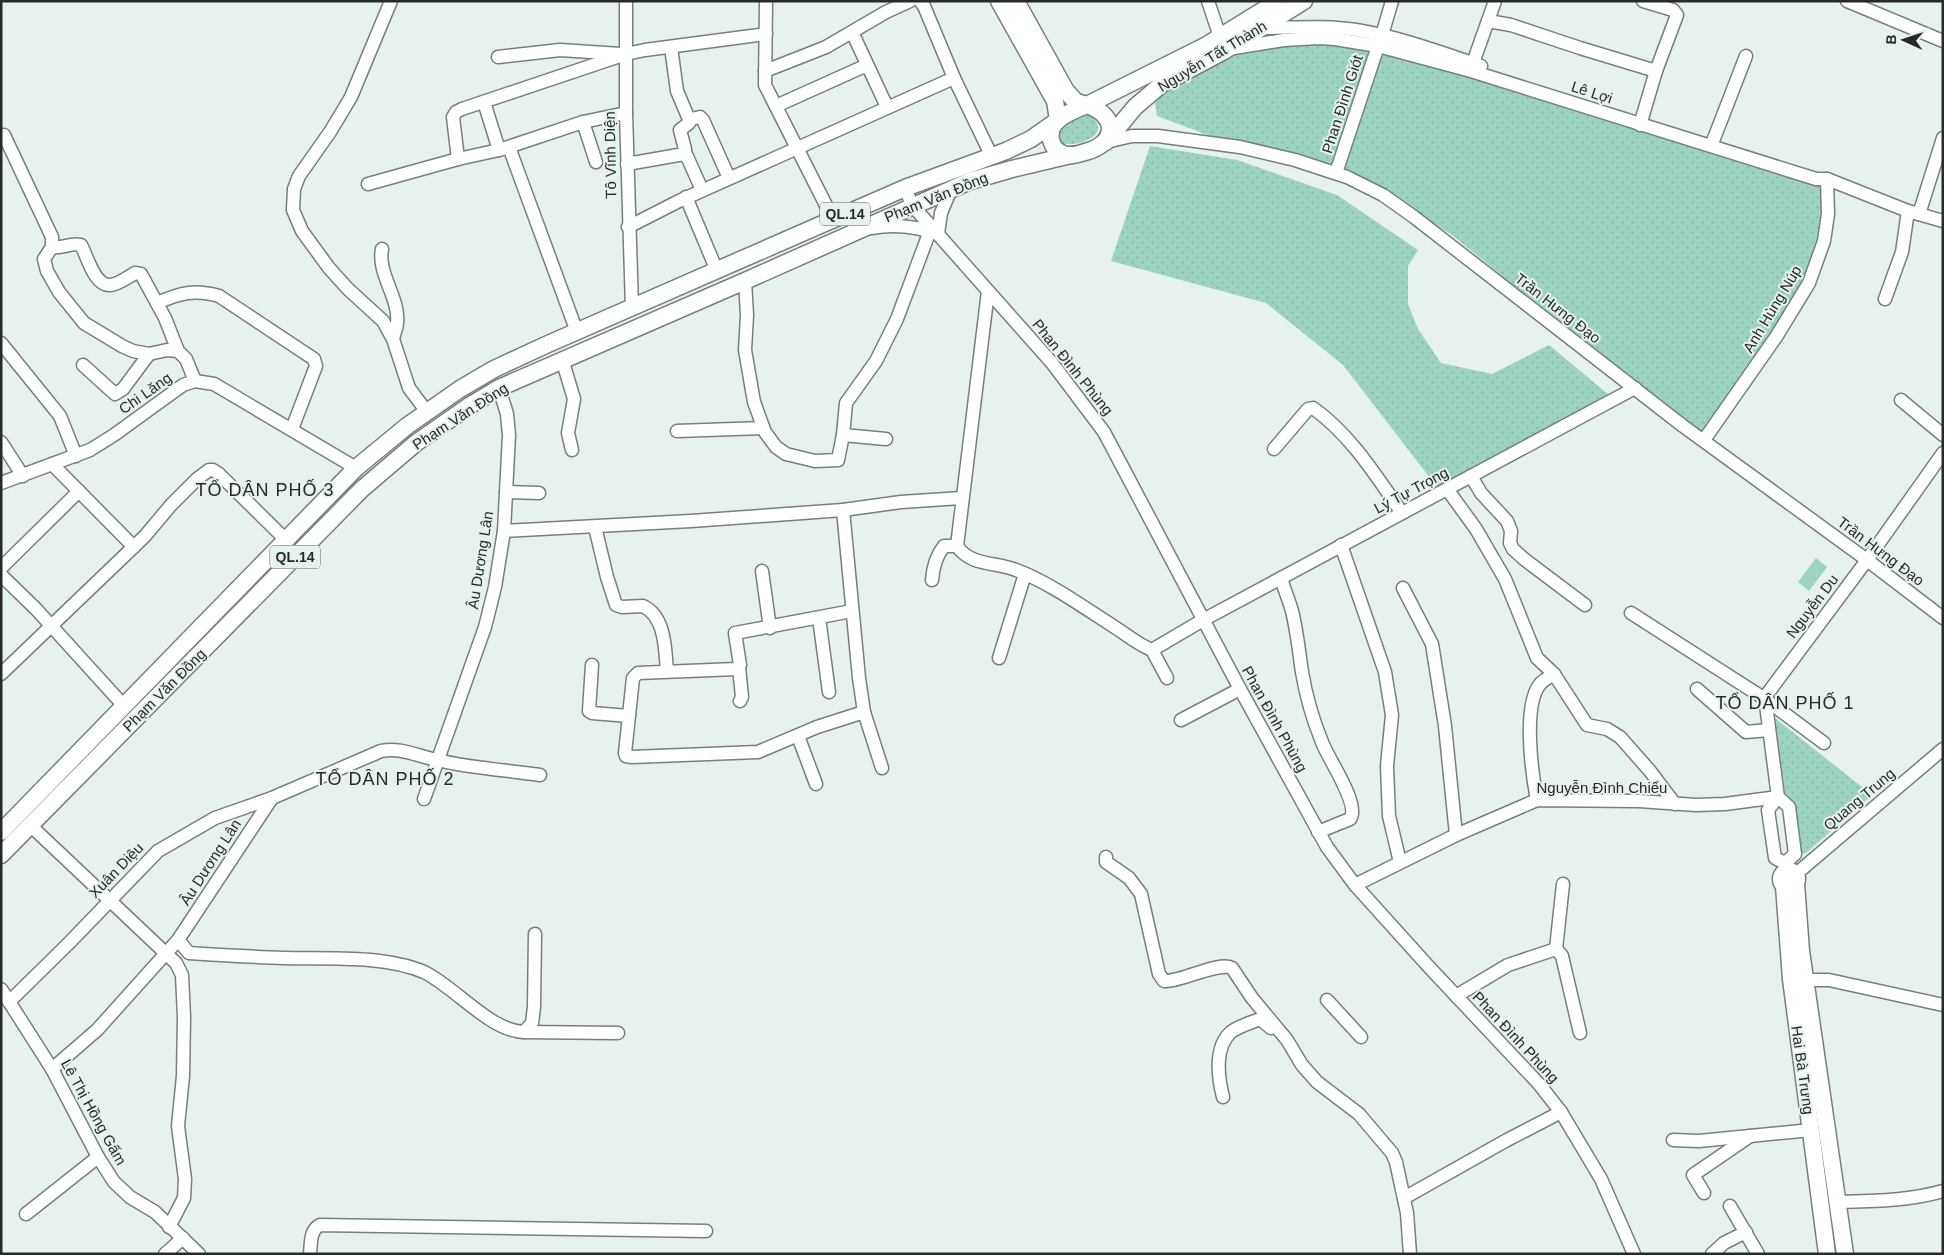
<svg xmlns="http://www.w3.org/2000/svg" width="1944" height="1255" font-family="Arial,sans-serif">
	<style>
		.park { fill: url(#park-dots) }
		.pitch { fill: #9cd4bf }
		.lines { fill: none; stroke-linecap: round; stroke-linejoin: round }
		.minor-casing { stroke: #76807c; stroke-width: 15 }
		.major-casing { stroke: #76807c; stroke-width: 19 }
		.minor { stroke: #fff; stroke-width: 12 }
		.major { stroke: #fff; stroke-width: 16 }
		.labels { text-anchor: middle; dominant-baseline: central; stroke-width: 4; stroke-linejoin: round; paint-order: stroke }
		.shield { fill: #e7f1ed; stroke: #606663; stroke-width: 1 }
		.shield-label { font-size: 14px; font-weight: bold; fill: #262a28 }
		.street-label { font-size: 15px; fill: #262a28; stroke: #e7f1ed }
		.quarter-label { font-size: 18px; letter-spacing: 1px; fill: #262a28; stroke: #e7f1ed }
	</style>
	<defs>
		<pattern id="park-dots" width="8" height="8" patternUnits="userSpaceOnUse" patternTransform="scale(1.25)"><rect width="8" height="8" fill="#9cd4bf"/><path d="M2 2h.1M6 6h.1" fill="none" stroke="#86b6a4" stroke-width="1.8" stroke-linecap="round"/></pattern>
	</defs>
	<rect width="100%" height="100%" fill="#e7f1ed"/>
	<g class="park">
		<polygon points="1331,44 1378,46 1827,179 1828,214 1809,283 1699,437 1451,234 1383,195 1240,147 1157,116 1155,102 1162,88 1210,62 1254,50 1284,46"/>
		<path d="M1086,114C1095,117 1102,126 1095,135C1086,143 1069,147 1059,142L1056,132L1074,118Z"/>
		<polygon points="1150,146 1237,160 1337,195 1418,250 1408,266 1408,304 1418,329 1441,363 1492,374 1549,345 1609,395 1437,487 1343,365 1266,303 1111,261"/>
		<polygon points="1775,718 1872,795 1805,854 1792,846"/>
	</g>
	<polygon class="pitch" points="1816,558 1827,567 1809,591 1798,582"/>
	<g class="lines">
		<defs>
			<g id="minor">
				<polyline points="391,1 351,97 330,132 299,176 294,189 293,210 302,231 329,268 348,289 383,321 393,339 409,388 427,412"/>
				<polyline points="626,1 626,113 632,308"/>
				<polyline points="766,1 765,85 833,219"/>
				<polyline points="920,1 924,6 954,78 992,157"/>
				<polyline points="1208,1 1220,37"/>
				<polyline points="1847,1 1943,41"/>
				<polyline points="1488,21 1511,25 1580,48 1656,71"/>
				<path d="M1261,28C1293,28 1325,25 1356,30C1399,37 1440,52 1481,66"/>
				<polyline points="852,32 887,107"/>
				<polyline points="1382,35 1392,1"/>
				<polyline points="671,47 677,91 688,117 691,119 700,117 703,120 729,178"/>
				<polyline points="1234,48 1284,40 1318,38 1335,39 1378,46 1471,71 1816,179 1827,179 1908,211 1943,221"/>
				<polyline points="498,57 560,50 621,54"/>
				<polyline points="1473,63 1495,1"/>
				<polyline points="765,71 826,47 886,12 910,1"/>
				<polyline points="484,102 499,150"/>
				<polyline points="776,106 867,65"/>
				<polyline points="583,122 596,162"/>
				<polyline points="1640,125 1656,71 1677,15 1673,10 1643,1"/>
				<polyline points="4,135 52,237 52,247 44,259 47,271 59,292 84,323 122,346 133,351 149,354 167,350 178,351 186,359 195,381"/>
				<polyline points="1713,141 1746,56"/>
				<polyline points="1106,142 1132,136 1158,136 1240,147 1295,160 1347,177 1383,195 1414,217 1683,426 1867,560 1943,618"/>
				<polyline points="509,147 577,332"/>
				<polyline points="685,152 702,190"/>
				<polyline points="458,159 453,117 456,112 462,109 626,54 645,50 766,34"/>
				<polyline points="627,164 684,154 685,149 680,130 689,123 691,119"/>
				<polyline points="1336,173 1378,46"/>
				<polyline points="368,184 458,159 499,150 583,122 626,113"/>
				<polyline points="905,188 912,205 1052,363 1104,432 1240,689 1327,847 1355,885 1429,967 1539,1084 1561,1112 1601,1179 1634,1254"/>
				<polyline points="686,197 717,271"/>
				<polyline points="1919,214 1943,138"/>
				<polyline points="628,227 679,201 954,78"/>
				<path d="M871,228C894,224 916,226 938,234L941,213L951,189"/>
				<path d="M52,247C64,249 70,242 81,245C87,255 94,286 110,285C117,285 128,277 135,273L141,274L165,318L178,351"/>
				<path d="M382,249C377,274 400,298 397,323C397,328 394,334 393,339"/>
				<polyline points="745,281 747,315 745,350 754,402 765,432 776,447 786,454 815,461 838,460 843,435 846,403 876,361 897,319 931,228"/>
				<path d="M988,291L957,546C970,566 996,562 1016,570C1049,582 1086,609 1116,628C1127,635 1139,645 1152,650L1203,620L1635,388"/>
				<polyline points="1885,299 1902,252 1908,211"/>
				<path d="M157,303C180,293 194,289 219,296L314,359L316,366L292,429"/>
				<polyline points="1,343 60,416 76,456"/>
				<polyline points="562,359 574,399 568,433 572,450"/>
				<polyline points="83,365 115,394 123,389 149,354"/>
				<polyline points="1901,400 1943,435"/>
				<polyline points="677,431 763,428"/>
				<polyline points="843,435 886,439"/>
				<polyline points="1704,440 1776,337 1809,283 1824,241 1828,214 1827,179"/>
				<polyline points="1,442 23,476"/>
				<path d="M1274,449L1308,409L1313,408C1351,435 1376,476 1402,513"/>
				<polyline points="52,464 134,547"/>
				<polyline points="1471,476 1481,493 1507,521 1511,531 1510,543 1513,549 1524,559 1585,605"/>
				<polyline points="1,483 90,450 114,435 183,385 195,381 214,384 356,468"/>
				<polyline points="1447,489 1476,529 1505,579 1537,658 1554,674 1587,725 1607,729 1620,737 1650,771 1675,804"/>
				<polyline points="506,492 539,493"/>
				<polyline points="843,510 859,678 864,712 882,768"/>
				<path d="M595,527L607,577L616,605L622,607L643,606C666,617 665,650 667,671"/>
				<polyline points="504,531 691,521 843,510 901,502 961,498"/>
				<polyline points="1341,545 1385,672 1392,715 1387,766 1389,816 1400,862"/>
				<polyline points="1,568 79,491"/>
				<polyline points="762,571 770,628"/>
				<polyline points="1,575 36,609 124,706"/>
				<path d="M1281,578C1284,589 1289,600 1292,611C1297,631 1299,652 1302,672C1306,696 1313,720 1322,742C1327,757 1361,805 1350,819L1318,832"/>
				<path d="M932,580C933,567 936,556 944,546H957"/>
				<polyline points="1403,588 1432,644 1445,726 1456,835"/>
				<polyline points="852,611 735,633 740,665 736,669 638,673 633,678 625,753 626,756 632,757 758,752 817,727 864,712"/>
				<polyline points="1631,613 1765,699 1824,743"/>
				<polyline points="819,618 829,692"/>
				<polyline points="1152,650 1167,678"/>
				<polyline points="999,658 1025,574"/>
				<polyline points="592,665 589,711 592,713 629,716"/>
				<polyline points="739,667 742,697 740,701"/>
				<polyline points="1,674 145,536 171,505 197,479 209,470 213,470 219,474 286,540"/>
				<polyline points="1697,689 1746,732 1769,730"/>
				<polyline points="1181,720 1240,689"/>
				<polyline points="798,736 816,784"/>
				<polyline points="1778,797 1768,810 1775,858 1785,863 1786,870"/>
				<polyline points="424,799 485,627 495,587 504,531 509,435 507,414 499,388"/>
				<path d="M1537,800C1532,774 1522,703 1541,683C1545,679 1550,677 1554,674"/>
				<polyline points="31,826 176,963 182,975 184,1017 183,1076 178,1126 185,1179 184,1198 169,1227"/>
				<path d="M1106,857V862L1129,878L1141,894L1159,974L1164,981C1182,982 1218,961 1232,968L1252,998L1287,1040L1302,1065L1317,1082L1359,1114L1392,1153L1396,1162L1407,1213L1410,1254"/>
				<polyline points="1785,863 1795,854 1789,807 1778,797 1765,697 1867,560 1943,453"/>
				<polyline points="1796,874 1943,749"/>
				<polyline points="1355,885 1456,835 1537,800 1639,801 1696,805 1725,804 1778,797"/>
				<path d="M178,940L189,953C220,955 252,957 284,958C326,959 385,955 424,972C455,987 490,1031 524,1032L532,1023L534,1007L535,934"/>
				<polyline points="1556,949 1563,884"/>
				<polyline points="1805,980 1829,980 1943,1005"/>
				<polyline points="1,989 52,1069 98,1157 114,1182 130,1197 155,1212 199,1254"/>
				<polyline points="1456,996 1508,965 1556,949 1562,956 1580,1033"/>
				<polyline points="1327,1000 1361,1037"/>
				<polyline points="9,1002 69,943 158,851 215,818 272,798"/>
				<polyline points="524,1032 618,1033"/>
				<path d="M52,1069L97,1030L178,940L272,798L381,751C401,747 417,756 437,760C470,768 506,770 540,775"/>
				<path d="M1223,1097C1218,1078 1214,1047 1231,1032C1239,1026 1250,1023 1260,1019L1271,1028"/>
				<polyline points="1673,1140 1699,1141 1811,1130"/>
				<polyline points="1704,1193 1693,1175 1750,1136"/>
				<polyline points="1404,1198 1507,1140 1561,1112"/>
				<path d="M1837,1202C1872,1201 1909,1201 1943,1191"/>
				<polyline points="1730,1206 1758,1254"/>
				<polyline points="26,1214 98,1157"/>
				<polyline points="165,1254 183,1238"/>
				<path d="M310,1254C311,1243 310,1230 320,1225L706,1231"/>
				<polyline points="1712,1254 1724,1243 1746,1232"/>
			</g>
			<g id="major">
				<polyline points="1016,1 1066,91 1076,102 1087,105 1205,46 1278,1"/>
				<path d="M1087,105C1119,116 1117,144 1085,152C1079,154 1072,156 1066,155C1060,153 1054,149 1052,143C1043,121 1072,111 1087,105Z"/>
				<polyline points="1106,142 1135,107 1162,84 1224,51 1304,1"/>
				<polyline points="1,832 356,468 407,426 460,389 494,369 548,344 905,188 1006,151 1031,139 1058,120 1055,101 999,1"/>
				<polyline points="1,855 362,489 416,443 469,406 499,388 745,281 970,181 1012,169 1071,155"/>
				<circle cx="1789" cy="879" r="8"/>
				<polyline points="1796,884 1801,951 1845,1254"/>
				<polyline points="1784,886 1791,979 1827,1254"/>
			</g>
		</defs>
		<use href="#minor" class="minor-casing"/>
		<use href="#major" class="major-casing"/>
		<use href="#minor" class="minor"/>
		<use href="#major" class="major"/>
	</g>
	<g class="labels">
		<g class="shield">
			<rect x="820" y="202.5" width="50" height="23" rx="4"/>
			<rect x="270" y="545.5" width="50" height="23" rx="4"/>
		</g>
		<g class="shield-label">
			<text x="845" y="214">QL.14</text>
			<text x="295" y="557">QL.14</text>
		</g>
		<g class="street-label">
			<text transform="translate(1212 56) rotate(-31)">Nguyễn Tất Thành</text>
			<text transform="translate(1592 92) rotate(18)">Lê Lợi</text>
			<text transform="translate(1342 104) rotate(-72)">Phan Đình Giót</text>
			<text transform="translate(610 155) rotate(-91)">Tô Vĩnh Diện</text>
			<text transform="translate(936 197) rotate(-22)">Phạm Văn Đồng</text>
			<text transform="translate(1558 308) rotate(38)">Trần Hưng Đạo</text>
			<text transform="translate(1772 309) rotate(-59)">Anh Hùng Núp</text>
			<text transform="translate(1073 367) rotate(51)">Phan Đình Phùng</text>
			<text transform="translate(145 393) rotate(-35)">Chi Lăng</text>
			<text transform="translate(460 416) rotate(-33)">Phạm Văn Đồng</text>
			<text transform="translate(1411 490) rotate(-28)">Lý Tự Trọng</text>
			<text transform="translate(1881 551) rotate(37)">Trần Hưng Đạo</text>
			<text transform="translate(480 560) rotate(-81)">Âu Dương Lân</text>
			<text transform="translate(1812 606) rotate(-53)">Nguyễn Du</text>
			<text transform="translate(164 690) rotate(-45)">Phạm Văn Đồng</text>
			<text transform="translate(1275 719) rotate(61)">Phan Đình Phùng</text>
			<text x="1602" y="787">Nguyễn Đình Chiểu</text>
			<text transform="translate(1859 799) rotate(-40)">Quang Trung</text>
			<text transform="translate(210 862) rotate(-57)">Âu Dương Lân</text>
			<text transform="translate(116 870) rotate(-46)">Xuân Diệu</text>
			<text transform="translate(1516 1037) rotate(47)">Phan Đình Phùng</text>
			<text transform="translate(1803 1070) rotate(82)">Hai Bà Trưng</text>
			<text transform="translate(94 1112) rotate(61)">Lê Thị Hồng Gấm</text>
		</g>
		<g class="quarter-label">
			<text x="265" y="490">TỔ DÂN PHỐ 3</text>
			<text x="1785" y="703">TỔ DÂN PHỐ 1</text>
			<text x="385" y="779">TỔ DÂN PHỐ 2</text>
		</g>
	</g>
	<rect width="1944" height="1255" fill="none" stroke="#262a28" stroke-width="5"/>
	<g transform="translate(1904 40) rotate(273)" stroke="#e7f1ed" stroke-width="4" paint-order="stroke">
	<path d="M0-4L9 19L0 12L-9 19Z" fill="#262a28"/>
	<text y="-8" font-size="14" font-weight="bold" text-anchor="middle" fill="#262a28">B</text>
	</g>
</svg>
